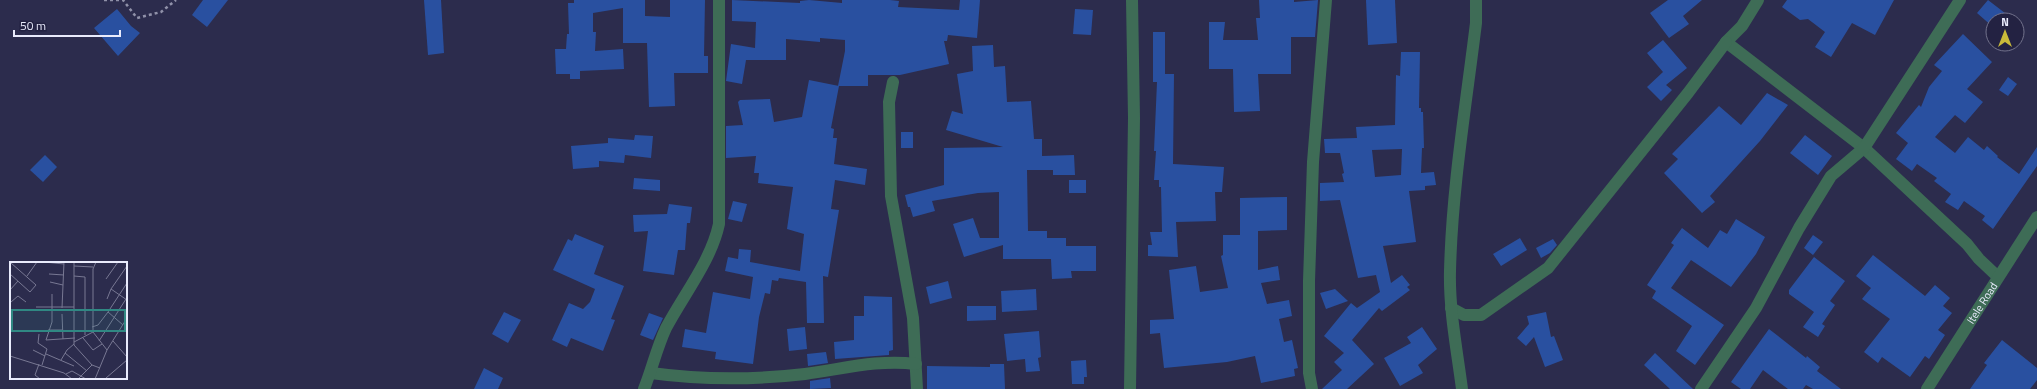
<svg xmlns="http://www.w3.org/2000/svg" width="2037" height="389" font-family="'Titillium Web',sans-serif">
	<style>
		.building { fill: #2950a0; fill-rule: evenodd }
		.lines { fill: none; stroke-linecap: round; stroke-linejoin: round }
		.path { stroke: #9091a9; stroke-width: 2.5; stroke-dasharray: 3 3; stroke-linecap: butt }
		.minor { stroke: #3e6c56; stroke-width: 12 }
		.labels { text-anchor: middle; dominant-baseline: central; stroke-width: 4; stroke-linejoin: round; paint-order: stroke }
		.street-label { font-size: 11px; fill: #e9ebfc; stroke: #232242 }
		.inset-road { fill: none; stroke: #787893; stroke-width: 1 }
		.view { fill: #308883; fill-opacity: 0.15; stroke: #308883; stroke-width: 2 }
		.inset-edge { fill: none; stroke: #e9ebfc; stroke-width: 2 }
	</style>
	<rect width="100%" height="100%" fill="#2c2c4d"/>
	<g class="building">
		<polygon points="203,0 228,0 207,27 192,15"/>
		<polygon points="424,0 441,0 444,53 428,55"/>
		<polygon points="574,0 645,0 645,16 670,17 670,0 705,0 704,56 708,56 708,73 674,73 675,106 649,107 647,43 623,43 623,8 593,13 593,32 596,32 595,51 623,49 624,69 580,71 580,79 570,79 570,74 556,74 555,49 566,49 567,34 569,34 568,3 574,3"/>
		<polygon points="732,0 800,3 800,1 809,0 842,3 842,0 890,0 899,1 898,7 959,10 960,0 980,0 977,38 948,35 947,41 944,41 949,64 900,75 868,75 868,86 838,86 845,51 845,40 820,38 820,42 786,39 786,60 746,60 742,84 726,81 731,44 755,48 756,22 732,21"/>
		<polygon points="1259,0 1294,0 1294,2 1318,0 1315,37 1291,37 1291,74 1258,74 1260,111 1234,112 1233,69 1209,69 1209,22 1225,22 1223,40 1258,40 1256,18 1260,18"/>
		<polygon points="1366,0 1395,0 1397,43 1368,45"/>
		<polygon points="1668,0 1702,0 1683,16 1689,24 1669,38 1650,13"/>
		<polygon points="1787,0 1894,0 1875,35 1852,23 1831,57 1815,47 1825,32 1808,19 1800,20 1782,7"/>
		<polygon points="1988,0 2014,20 1993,20 1993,27 1977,13"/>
		<polygon points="117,9 131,26 140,33 118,56 94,28"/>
		<polygon points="1075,9 1093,10 1091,35 1073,34"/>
		<polygon points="1153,32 1165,32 1165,74 1174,74 1173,164 1224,167 1222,192 1215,192 1216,221 1176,222 1178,257 1148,256 1148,245 1152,245 1150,232 1162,232 1161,187 1159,187 1159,180 1154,180 1156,151 1154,151 1157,82 1153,82"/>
		<polygon points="1963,34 1992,62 1967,89 1983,102 1965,123 1955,115 1935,137 1955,153 1968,137 1984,150 1987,146 1998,156 1997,157 2019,174 2037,147 2037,166 1993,229 1982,220 1985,216 1964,201 1958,210 1945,202 1951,194 1934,181 1937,178 1917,164 1912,171 1896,159 1908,143 1896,133 1919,105 1921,107 1929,87 1942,71 1934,65"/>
		<polygon points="1663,40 1687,68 1666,85 1672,90 1661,101 1647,87 1663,72 1647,53"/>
		<polygon points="993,45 994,67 1005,66 1007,102 1031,101 1034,139 1042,139 1042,156 1074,155 1075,175 1053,175 1053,170 1027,170 1028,231 1047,231 1047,238 1066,238 1066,246 1096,246 1096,271 1071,271 1072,278 1052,279 1051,259 1003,259 1003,245 964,257 953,224 973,218 980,238 999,238 999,192 978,193 932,201 935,211 913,217 910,207 908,207 905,195 944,185 944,148 1003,147 946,130 952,111 963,114 957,74 973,71 972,46"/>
		<path d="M1401,52H1420L1419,108H1421V112H1423L1424,148H1422L1421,173L1434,172L1436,185L1425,186V190L1409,191L1416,242L1383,246L1391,283L1402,275L1410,285L1407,287L1410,290L1382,311L1379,308L1352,340L1374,364L1347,389H1322L1342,370L1334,362L1344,353L1324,336L1351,303L1357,308L1380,292L1376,275L1358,278L1340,200L1320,201V183L1344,182L1342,174L1344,173L1340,153H1325L1324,139L1357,138L1356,127L1395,125L1396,75L1400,76ZM1402,149L1401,175L1375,177L1372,150Z"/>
		<polygon points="2008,77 2017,84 2008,96 1999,90"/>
		<polygon points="809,80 839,86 831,128 834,129 833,138 837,138 834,164 867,169 865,185 835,180 831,209 839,210 828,277 823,276 824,323 807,323 806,282 779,278 778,281 772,280 770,294 765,293 759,317 753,364 715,359 716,352 682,347 685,329 706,333 713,292 750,299 753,277 725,271 728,257 738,259 739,249 751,250 750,262 800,271 804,234 787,229 793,187 758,183 759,173 754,173 756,156 726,158 726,126 743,125 738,102 740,100 770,99 774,122 802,117"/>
		<polygon points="1767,93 1788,105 1760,141 1710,196 1715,202 1702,213 1664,173 1678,159 1672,154 1719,106 1741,125"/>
		<rect x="901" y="132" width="12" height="16"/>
		<polygon points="635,135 653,136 651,158 625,155 624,163 599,161 599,167 573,169 571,146 608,143 608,138 634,140"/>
		<polygon points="1805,135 1832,156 1818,175 1790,153"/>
		<polygon points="45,155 57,167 43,182 30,170"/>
		<polygon points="634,178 660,180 660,191 633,189"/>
		<rect x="1069" y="180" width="17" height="13"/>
		<polygon points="1287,197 1287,230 1258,231 1258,270 1278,266 1280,280 1261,283 1267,304 1289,300 1292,316 1279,319 1284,342 1292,340 1298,368 1294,369 1295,376 1261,383 1255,356 1227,362 1164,368 1160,333 1150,334 1150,320 1174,319 1169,270 1196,266 1200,292 1228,288 1221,256 1223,255 1223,235 1240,235 1240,198"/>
		<polygon points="733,201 747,204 742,222 728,219"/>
		<polygon points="669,204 692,207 690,223 687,223 685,250 678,250 674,275 643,271 648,231 634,232 633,215 667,214"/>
		<polygon points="1736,219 1765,237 1756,254 1731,287 1691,260 1671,288 1724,325 1695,365 1676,351 1692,326 1652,298 1656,291 1647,285 1674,245 1671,243 1682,228 1708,248 1720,230 1727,234"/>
		<polygon points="575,234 604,246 594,274 624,286 611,319 615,320 603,351 571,338 567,347 552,340 569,303 583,309 590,302 595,289 553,270 568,239 572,241"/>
		<polygon points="1813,235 1823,242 1813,255 1804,248"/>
		<polygon points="1520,238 1527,250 1501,266 1493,254"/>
		<polygon points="1553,239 1557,245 1550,253 1541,258 1536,248"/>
		<polygon points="1873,255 1925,296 1935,285 1950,298 1943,306 1952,313 1938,330 1945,335 1929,359 1925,356 1910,377 1882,357 1878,363 1864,352 1890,319 1862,299 1871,288 1856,276"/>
		<polygon points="1814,257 1845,281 1830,301 1835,305 1822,324 1825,326 1818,337 1803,327 1814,312 1789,294 1789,290"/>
		<polygon points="948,281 952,298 930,304 926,287"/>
		<polygon points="1036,289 1037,310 1002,312 1001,291"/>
		<polygon points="1335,289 1348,301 1326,309 1320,293"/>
		<polygon points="864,296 892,297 893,350 889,351 889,355 835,359 834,342 854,340 854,316 864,316"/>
		<polygon points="967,306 996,306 996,320 967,321"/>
		<polygon points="504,312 521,320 508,343 492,334"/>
		<polygon points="1546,312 1551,337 1554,336 1563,360 1545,367 1534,337 1526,346 1517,338 1529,324 1527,316"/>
		<polygon points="649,313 663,318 653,340 640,335"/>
		<polygon points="805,327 807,349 789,351 787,329"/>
		<polygon points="1422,327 1437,349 1418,365 1423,373 1400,386 1384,358 1411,343 1407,337"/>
		<polygon points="1769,329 1806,358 1807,356 1820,367 1817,371 1841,389 1813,389 1806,385 1803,389 1788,389 1763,370 1750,389 1741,389 1731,382"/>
		<polygon points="1039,331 1041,357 1038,358 1040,371 1026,372 1025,359 1007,361 1004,334"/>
		<polygon points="2002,340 2037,368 2037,380 2030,389 1970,389 1987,365 1984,363"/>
		<polygon points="826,352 828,363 808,366 807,354"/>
		<polygon points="1655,353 1693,389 1670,389 1644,365"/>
		<polygon points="1086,360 1087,377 1084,377 1084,384 1072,384 1071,361"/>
		<polygon points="990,364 1004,364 1005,389 927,389 927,366 990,367"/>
		<polygon points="484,368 503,378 498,389 474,389"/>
		<polygon points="830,378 831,388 810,389 810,381"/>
	</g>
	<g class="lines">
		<polyline class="path" points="104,0 123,0 137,18 161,12 176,0"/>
		<g class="minor">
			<polyline points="1758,0 1742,26 1726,42 1864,148 1967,244 1979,259 1998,277"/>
			<polyline points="893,82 889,102 891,196 913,318 917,389"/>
			<polyline points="1451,308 1464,315 1481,315 1548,268 1688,93 1726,42"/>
			<path d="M651,373C702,380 753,380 805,374C843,369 878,359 916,364"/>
			<path d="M644,389C652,369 657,347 666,328C684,294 711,261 719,224V0"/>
			<polyline points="1130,389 1134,118 1132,0"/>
			<polyline points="1312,389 1309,373 1309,281 1313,162 1326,0"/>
			<path d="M1462,389C1457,350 1449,310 1450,271C1452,188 1466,105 1476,23V0"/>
			<polyline points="1701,389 1756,308 1799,228 1831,176 1864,148 1960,0"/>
			<path id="s1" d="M1927,389L2037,217"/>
		</g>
	</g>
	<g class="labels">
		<g class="street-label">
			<text stroke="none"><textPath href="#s1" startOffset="102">Itele Road</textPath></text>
		</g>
	</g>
	<g transform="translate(10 262)">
		<rect width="117" height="117" fill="#2c2c4d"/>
		<path class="inset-road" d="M34,0L54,2M64,0V83L82,103L90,106M64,4L83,5M0,12L20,30L26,23L1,1M39,12L54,13M17,14L27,0M64,14L75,15V73M96,17L108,0M40,20L53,23M101,27L117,38M0,28L8,19M42,32V60L36,78L65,76M97,37L101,27L117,4M1,40L8,34L16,40M26,45H64M52,46L54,0M52,52L53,77M113,63L98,50L117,21M82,65L88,63L98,50M38,68H53M83,70V7L86,0M29,72L28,81L37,87L32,103M73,76L83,88L92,82M89,79L116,37M103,79L117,95M64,80L83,70L97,88M23,88L35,94M55,91L77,109M36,92L64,104M0,94L54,111L62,117M51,98L57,88L64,82M29,102L25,113L30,117M56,112L62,109L76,117M96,116L117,98M68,117L82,103M85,117L97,88L117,56"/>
		<path class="view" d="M2,48H115V69H2Z"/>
		<rect width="117" height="117" class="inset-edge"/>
	</g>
	<g transform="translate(2005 32)"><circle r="19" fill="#232242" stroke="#72728c"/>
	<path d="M0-3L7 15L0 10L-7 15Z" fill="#c9ba3a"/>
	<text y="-6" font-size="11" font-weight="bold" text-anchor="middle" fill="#e9ebfc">N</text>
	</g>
	<path d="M14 30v6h106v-6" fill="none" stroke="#e9ebfc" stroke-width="2"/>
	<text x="20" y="30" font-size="12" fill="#e9ebfc" stroke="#232242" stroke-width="3" paint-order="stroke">50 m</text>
</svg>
